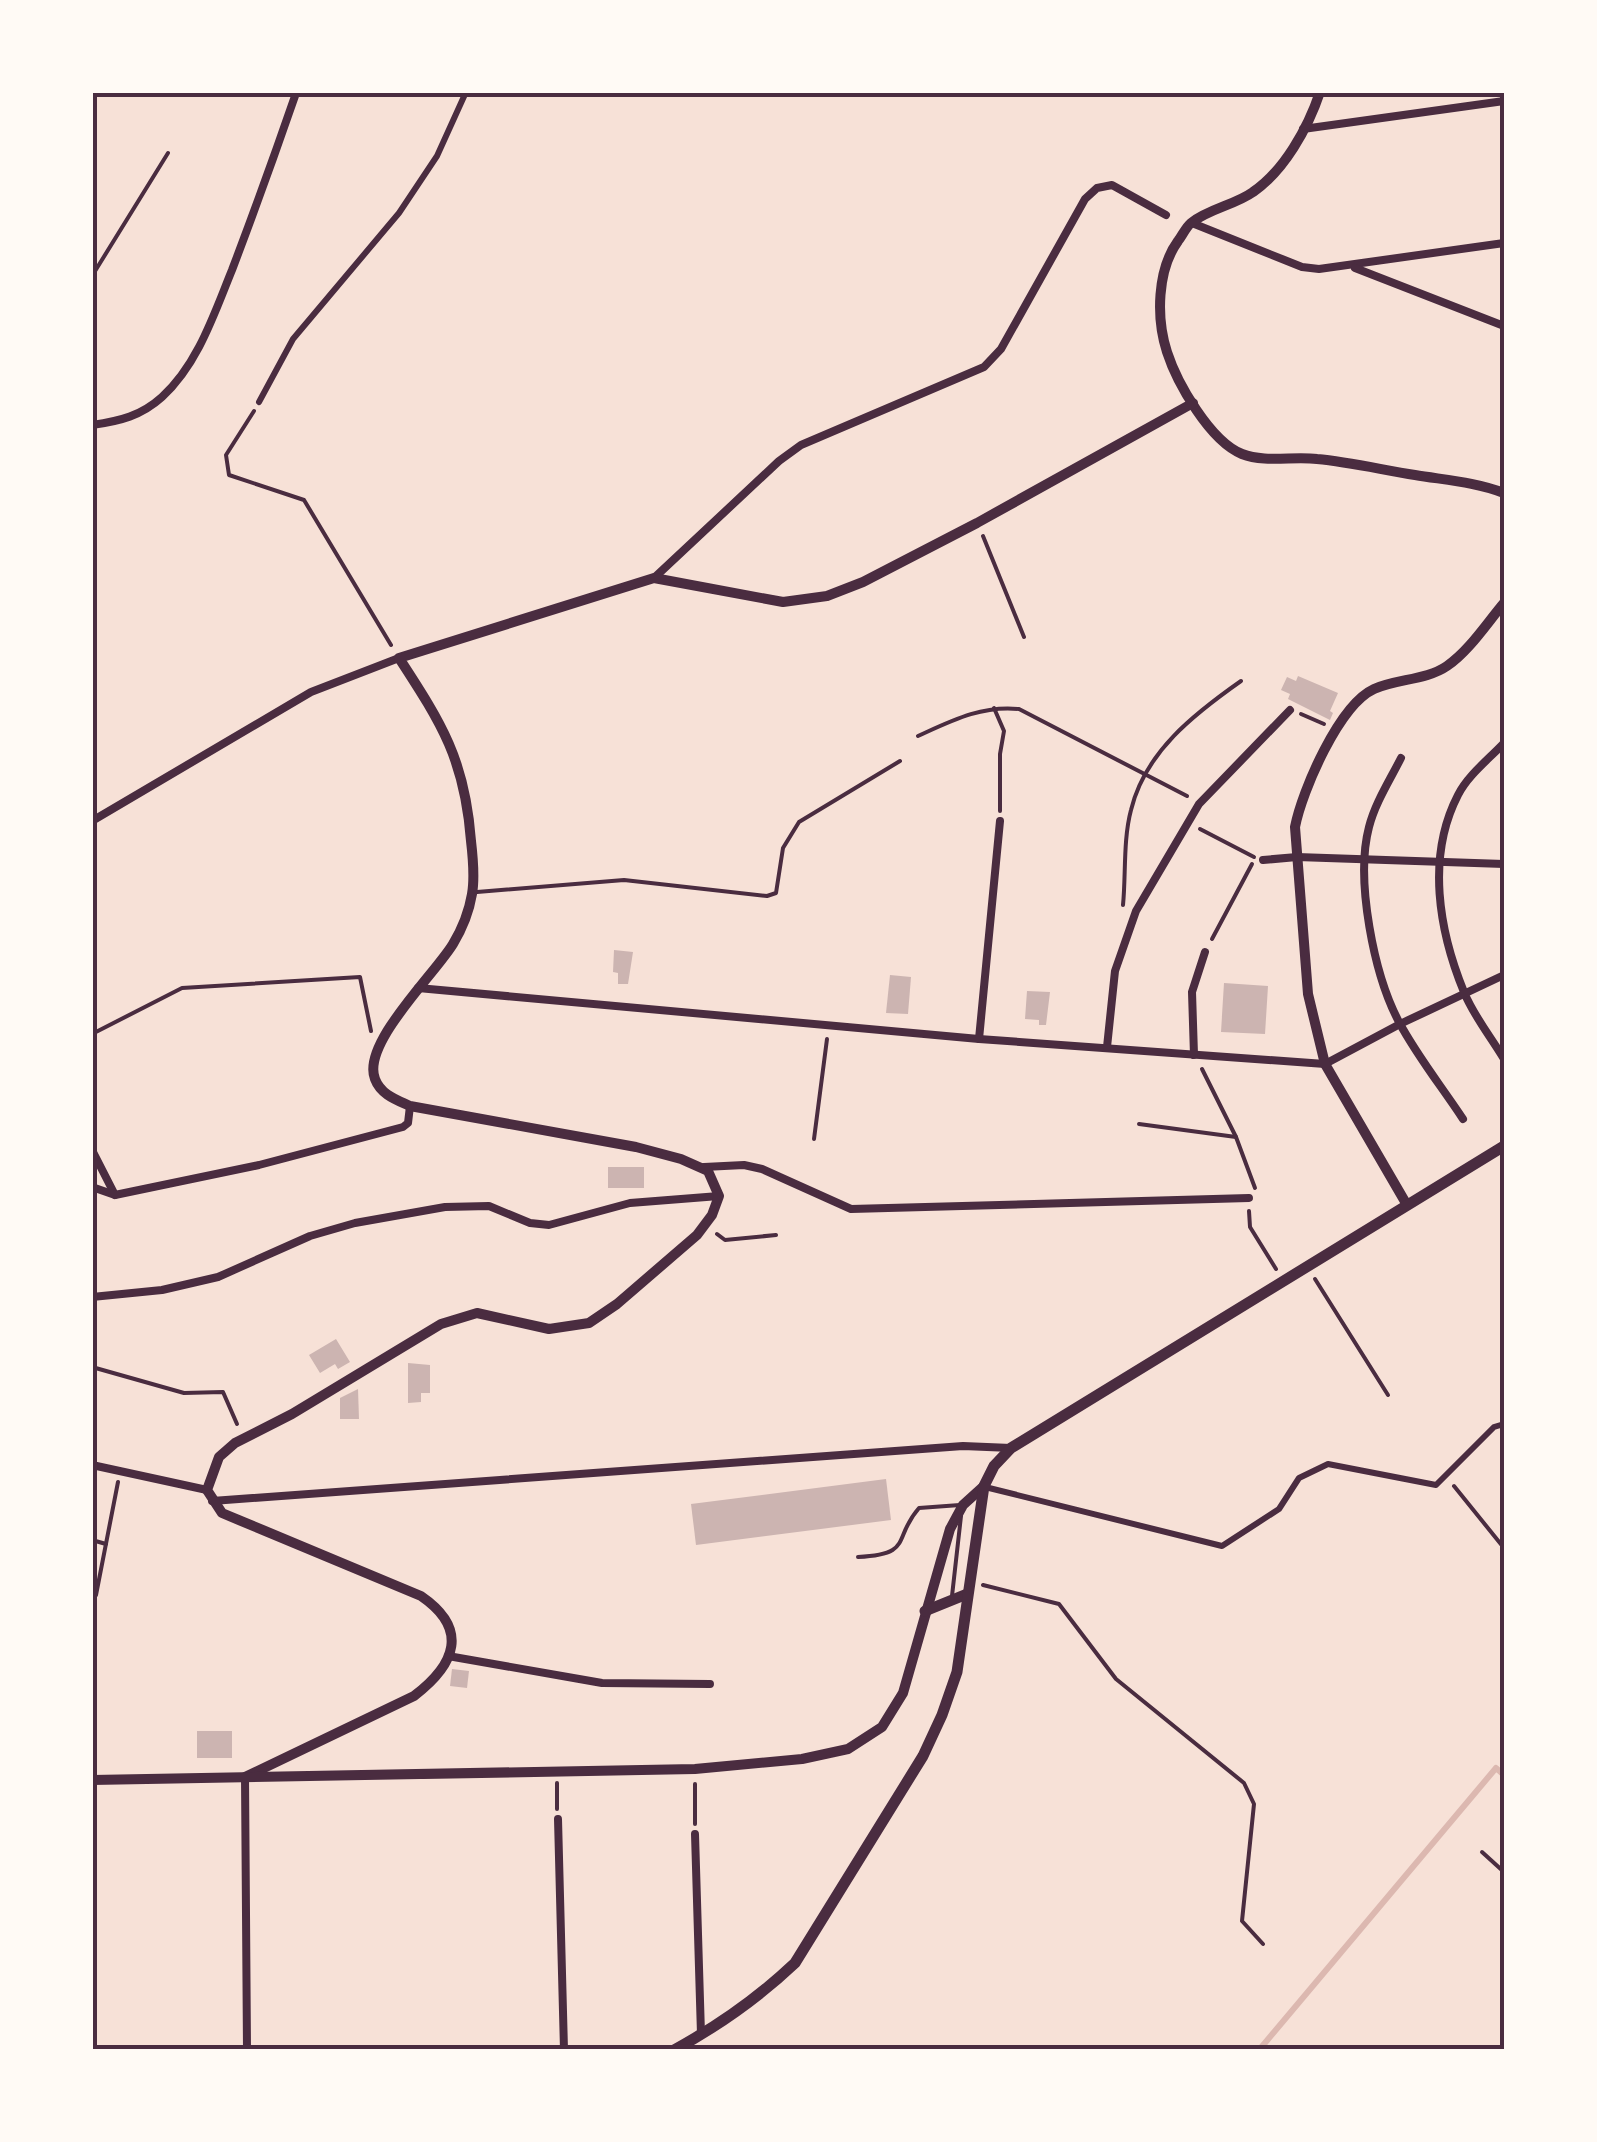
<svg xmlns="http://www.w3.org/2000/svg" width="1597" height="2142" font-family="'Titillium Web',sans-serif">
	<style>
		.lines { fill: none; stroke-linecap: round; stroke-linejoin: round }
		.stream { stroke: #dcb8b0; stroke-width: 6 }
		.building { fill: #ccb4b1 }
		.path { stroke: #4a2c40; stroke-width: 4 }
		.service { stroke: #4a2c40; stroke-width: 4 }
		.pedestrian { stroke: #4a2c40; stroke-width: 6 }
		.minor { stroke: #4a2c40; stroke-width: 8 }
		.tertiary { stroke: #4a2c40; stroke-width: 10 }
		.secondary { stroke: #4a2c40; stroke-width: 11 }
		.neatline { fill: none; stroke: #4a2c40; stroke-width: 4 }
	</style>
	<rect width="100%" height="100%" fill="#f7e1d7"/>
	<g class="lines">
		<polyline class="stream" points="1259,2050 1496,1768 1504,1775"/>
	</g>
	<g class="building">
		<polygon points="1298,676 1338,693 1330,711 1333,713 1330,720 1288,699 1290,694 1281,690 1287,677 1296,681"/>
		<polygon points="614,950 633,952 628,984 618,984 618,973 613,972"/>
		<polygon points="890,975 911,977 908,1014 886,1013"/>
		<polygon points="1224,983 1268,986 1265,1034 1221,1032"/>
		<polygon points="1027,991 1050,992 1046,1025 1039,1025 1039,1020 1025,1019"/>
		<rect x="608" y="1167" width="36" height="21"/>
		<polygon points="336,1339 350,1362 338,1369 335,1364 320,1373 309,1355"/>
		<polygon points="408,1363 430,1365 430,1393 421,1393 421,1402 408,1403"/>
		<polygon points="358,1389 359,1419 340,1419 340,1398"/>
		<polygon points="886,1479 891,1520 696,1545 691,1504"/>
		<polygon points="452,1669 469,1671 467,1688 450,1686"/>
		<rect x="197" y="1731" width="35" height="27"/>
	</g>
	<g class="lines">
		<g class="path">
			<polyline points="92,276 168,153"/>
			<polyline points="254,411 226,455 229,475 304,500 391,645"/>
			<polyline points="983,536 1024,637"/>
			<polyline points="994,708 1004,731 1000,754 1000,811"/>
			<polyline points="1301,714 1324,724"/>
			<path d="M918,736C951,721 982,705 1019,709L1187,796"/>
			<polyline points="1200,829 1254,857"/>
			<path d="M1123,905C1126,875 1123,840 1131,810C1145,752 1194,714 1241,681"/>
			<polyline points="1212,939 1252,864"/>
			<polyline points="92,1034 182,988 360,977 371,1031"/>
			<polyline points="1202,1069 1236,1137 1255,1188"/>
			<polyline points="1139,1124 1236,1137"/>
			<polyline points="814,1139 827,1039"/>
			<polyline points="1249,1211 1250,1227 1276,1269"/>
			<polyline points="717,1234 725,1240 776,1235"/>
			<polyline points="1315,1279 1388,1395"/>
			<polyline points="92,1367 184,1393 223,1392 237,1424"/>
			<polyline points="1454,1486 1504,1548"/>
			<polyline points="92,1540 106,1544"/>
			<polyline points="983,1585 1059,1604 1116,1679 1244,1783 1254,1804 1242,1921 1263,1944"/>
			<polyline points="96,1595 118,1482"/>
			<polyline points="557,1783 557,1809"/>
			<polyline points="695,1784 695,1824"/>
			<polyline points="1482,1852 1504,1872"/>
		</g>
		<g class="service">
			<polyline points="477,892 624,880 767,896 776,893 783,848 799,822 900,761"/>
			<path d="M858,1557C914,1554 892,1539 919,1508L960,1505"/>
			<polyline points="952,1596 961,1516"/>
		</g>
		<g class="pedestrian">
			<polyline points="259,402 293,339 399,213 437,156 466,92"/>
			<polyline points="985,1487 1222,1546 1279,1509 1299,1478 1328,1464 1436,1485 1494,1427 1504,1424"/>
		</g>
		<g class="minor">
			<polyline points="1303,129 1504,101"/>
			<polyline points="1192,223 1302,267 1319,269 1504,243"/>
			<polyline points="1355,268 1504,326"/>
			<path d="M92,425C120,421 141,416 162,397C198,364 214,314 232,270C254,212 275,154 295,96"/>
			<polyline points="654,578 779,461 801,445 984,367 1001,349 1085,199 1097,188 1112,185 1166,215"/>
			<path d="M1504,743C1489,759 1468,775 1458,795C1426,857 1439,931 1464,992C1473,1015 1491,1037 1504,1059"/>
			<path d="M1401,758C1390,780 1375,803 1369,827C1355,880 1374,975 1399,1022C1417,1056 1442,1087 1463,1119"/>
			<polyline points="92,821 311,692 399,658"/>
			<polyline points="1263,860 1297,857 1504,864"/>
			<polyline points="418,988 979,1039 1325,1064 1400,1024 1504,975"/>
			<polyline points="979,1039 1000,821"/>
			<polyline points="1107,1047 1115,971 1136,911 1199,804 1290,710"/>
			<polyline points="1194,1055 1192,992 1205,952"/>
			<polyline points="92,1150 115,1195"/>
			<polyline points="704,1167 744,1165 762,1169 851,1209 1249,1198"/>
			<polyline points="92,1187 115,1195 259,1165 403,1127 408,1123 410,1106"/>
			<polyline points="92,1297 162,1290 218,1277 310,1236 355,1223 445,1207 489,1206 530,1223 549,1225 630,1203 719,1196"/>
			<polyline points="92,1465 207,1490"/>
			<polyline points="212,1501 963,1446 1011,1448"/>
			<polyline points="448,1656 602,1683 710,1684"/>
			<polyline points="245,1777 247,2050"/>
			<polyline points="558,1819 564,2050"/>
			<polyline points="695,1834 701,2034"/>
		</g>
		<g class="tertiary">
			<path d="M1320,92C1308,128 1284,171 1253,192C1235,205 1208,209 1191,223C1186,227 1182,236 1178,241C1157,270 1156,318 1167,352C1177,383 1210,441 1242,454C1265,463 1293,456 1317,459C1350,462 1383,470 1415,475C1445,480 1476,482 1504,493"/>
			<path d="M1407,1205L1325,1064L1308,994L1295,827C1302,791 1339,705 1374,689C1396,679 1427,680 1447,666C1469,651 1487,623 1504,603"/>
			<path d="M245,1777L414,1696C456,1664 469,1629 421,1596L222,1513L207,1490L219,1457L235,1443L292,1414L441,1324L477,1313L549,1329L589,1323L617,1304L697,1235L712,1215L719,1196L708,1171L681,1159L636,1147L410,1106C397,1100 381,1095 375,1079C361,1044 435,974 453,944C462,929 469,912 472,894C475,877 473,858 471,841C465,760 442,724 399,658L654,578L783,602L827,596L863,582L977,523L1193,403"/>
			<polyline points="92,1780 695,1769 802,1759 848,1749 882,1727 903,1693 950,1529 963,1505 984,1486"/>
		</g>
		<g class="secondary">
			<polyline points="925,1611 967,1594"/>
			<path d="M674,2050C718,2026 758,1998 795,1963L923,1756L942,1715L957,1672L984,1486L994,1466L1011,1448L1504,1146"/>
		</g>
	</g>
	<rect width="1597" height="2142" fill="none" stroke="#fffaf5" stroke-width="190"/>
	<rect x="95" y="95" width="1407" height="1952" class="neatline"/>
</svg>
